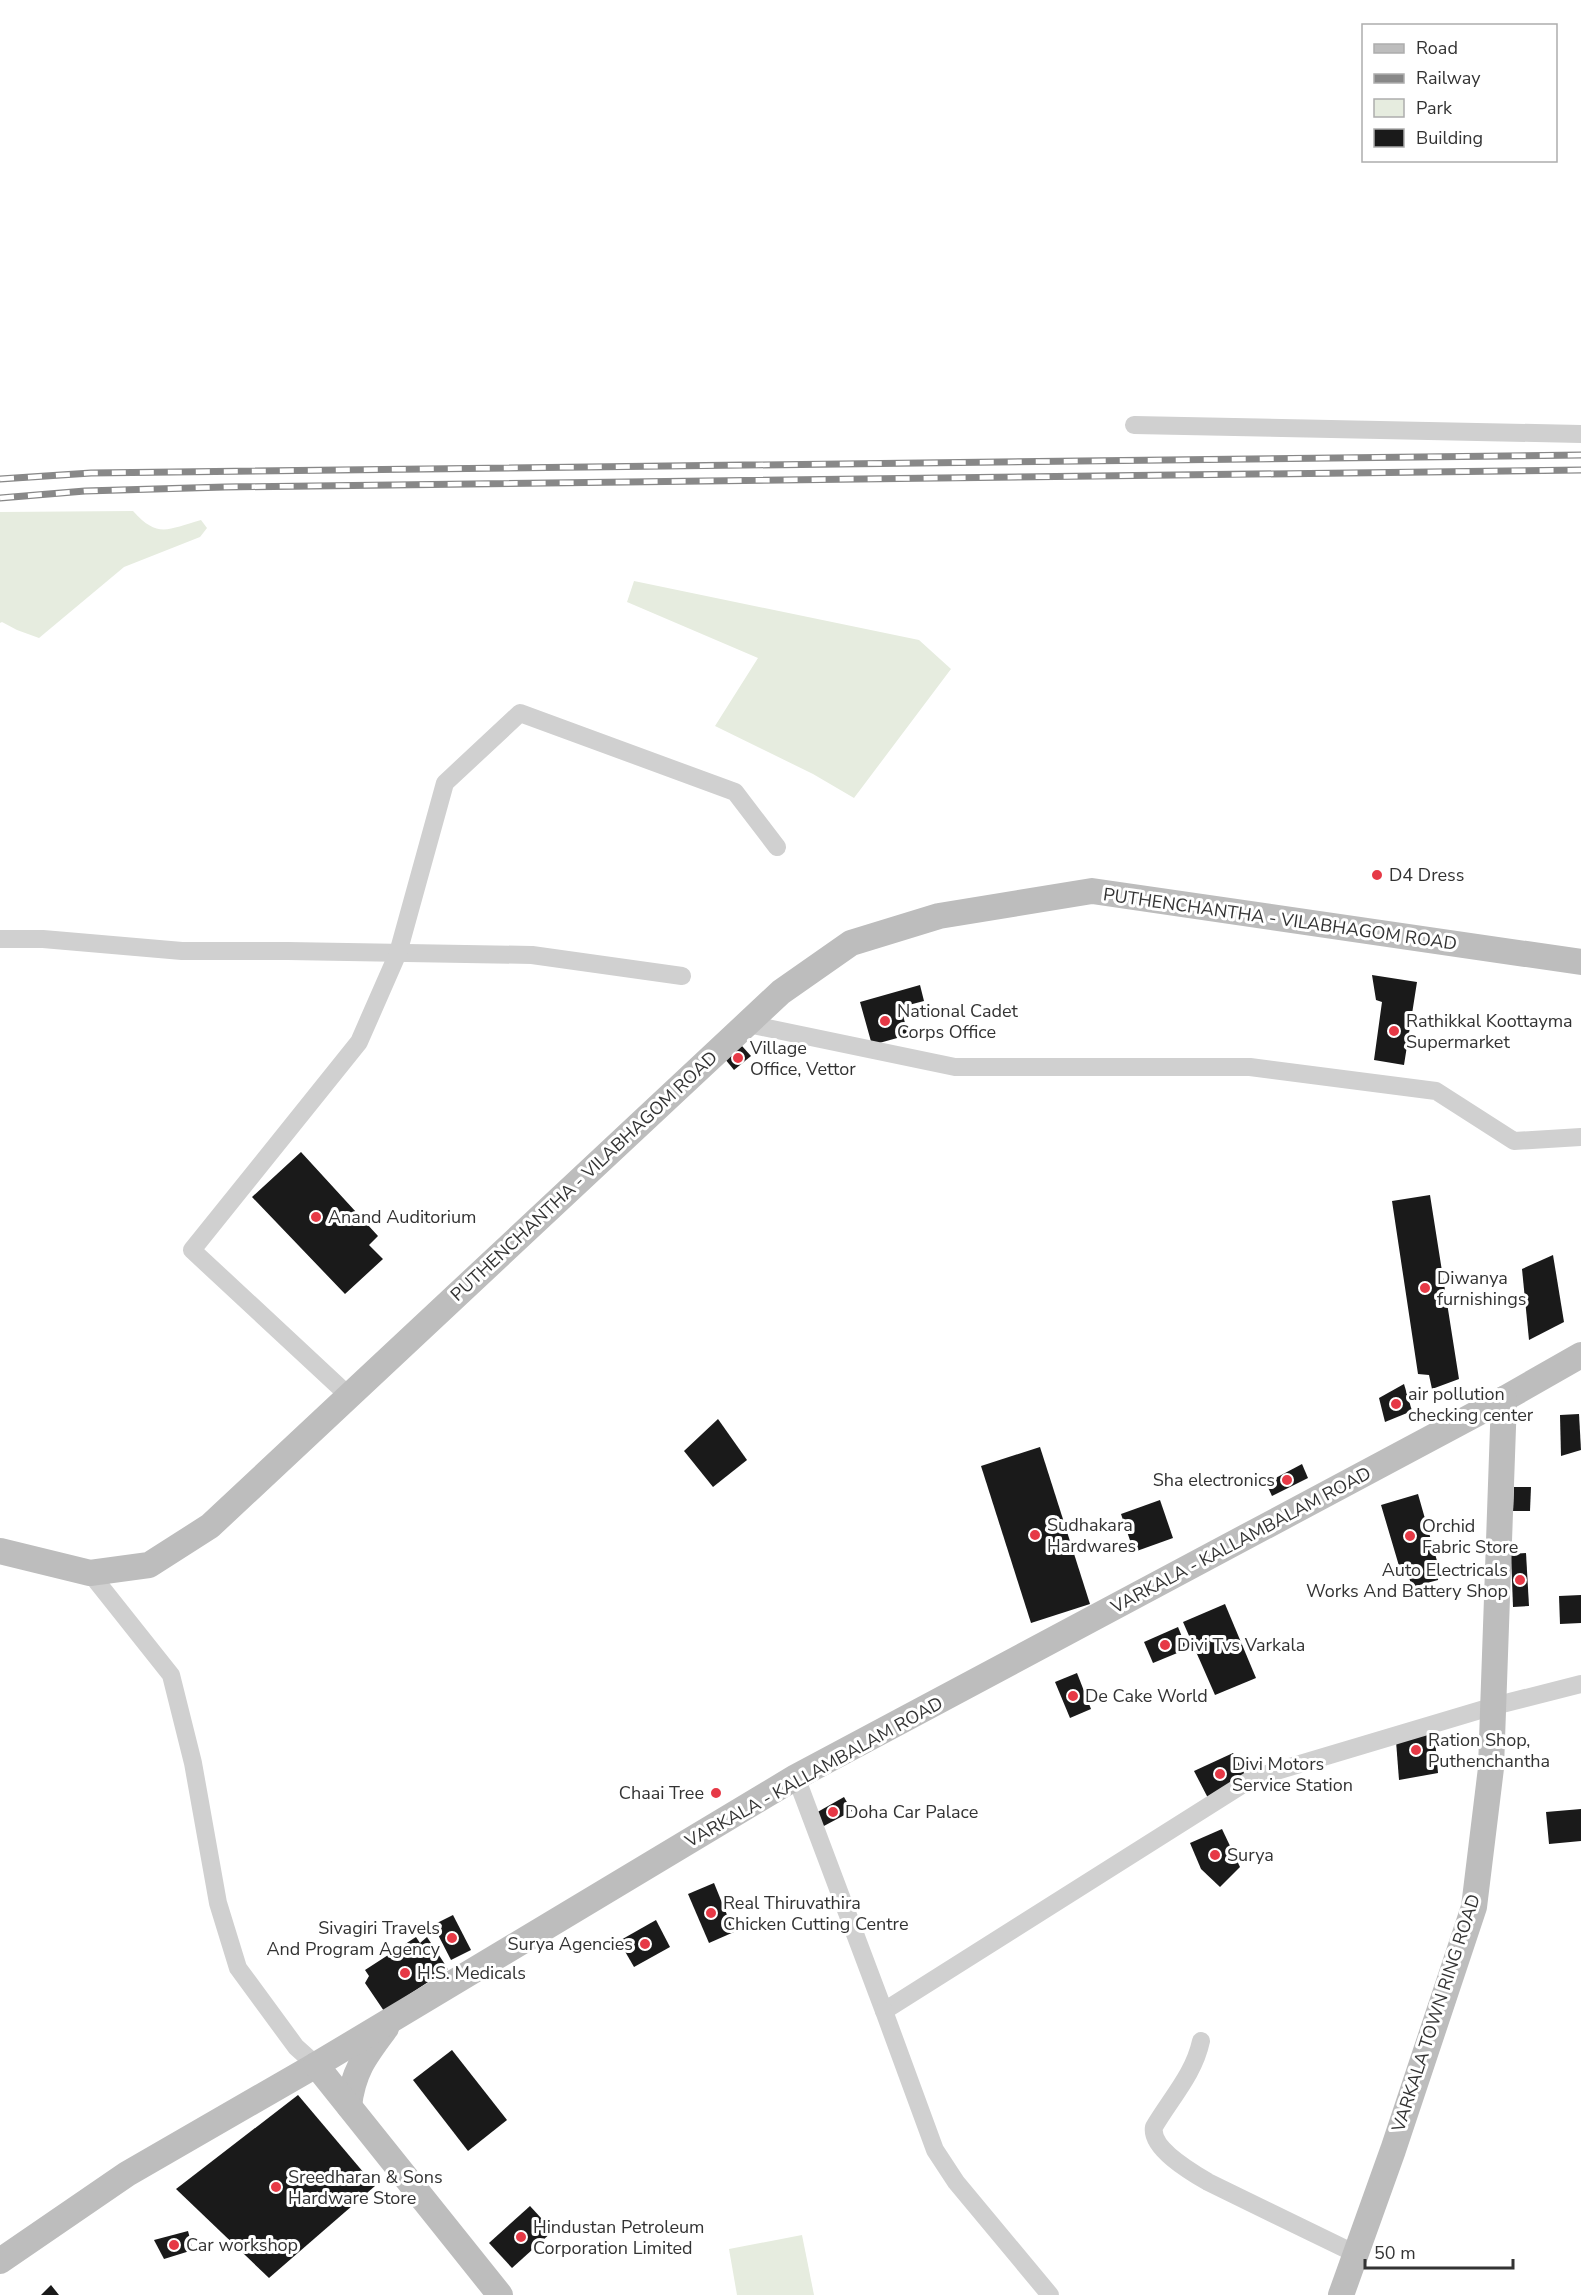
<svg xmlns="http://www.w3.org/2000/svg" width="1581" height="2295" font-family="'Nunito Sans',sans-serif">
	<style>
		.green { fill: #e6ecdf }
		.building { fill: #1a1a1a }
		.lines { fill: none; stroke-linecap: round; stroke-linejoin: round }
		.street { stroke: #d0d0d0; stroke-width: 18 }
		.secondary { stroke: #bdbdbd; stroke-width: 26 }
		.rail-casing { stroke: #888; stroke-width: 7 }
		.rail { stroke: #fff; stroke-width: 4.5; stroke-dasharray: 14; stroke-linecap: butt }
		.poi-dot { fill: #e63946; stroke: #fff; stroke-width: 2 }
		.labels { text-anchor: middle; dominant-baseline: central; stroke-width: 6; stroke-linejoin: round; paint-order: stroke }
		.poi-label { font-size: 18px; fill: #333; stroke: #fff; text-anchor: start }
		.street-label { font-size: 18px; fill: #333; stroke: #fff }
	</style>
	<rect width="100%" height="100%" fill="#fff"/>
	<g class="green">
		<path d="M133,511C158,539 168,529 201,520L207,528L200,537L124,567L39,638L17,630L2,622L0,623V512Z"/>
		<polygon points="634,581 919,640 951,669 854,798 813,774 715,726 758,658 627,602"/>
		<polygon points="802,2235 814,2295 737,2295 729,2249"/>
	</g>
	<g class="building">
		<polygon points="1372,975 1417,982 1404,1065 1374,1060 1382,1002 1376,1000"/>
		<polygon points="920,985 924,1001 901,1007 908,1035 872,1045 860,1002"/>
		<polygon points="742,1046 751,1056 734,1070 725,1059"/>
		<polygon points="301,1152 378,1236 369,1245 383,1259 345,1294 252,1197"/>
		<polygon points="1430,1195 1459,1379 1432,1389 1429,1375 1418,1374 1392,1201"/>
		<polygon points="1553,1255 1564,1322 1529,1340 1522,1269"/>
		<polygon points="1404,1384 1412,1411 1385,1422 1379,1398"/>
		<polygon points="1579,1414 1581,1450 1561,1456 1560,1415"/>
		<polygon points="718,1419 747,1460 713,1487 684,1451"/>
		<polygon points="1040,1447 1090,1604 1031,1623 981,1466"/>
		<polygon points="1302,1464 1308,1478 1272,1496 1266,1483"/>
		<polygon points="1514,1487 1531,1487 1530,1511 1513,1511"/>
		<polygon points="1418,1494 1439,1568 1438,1580 1412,1587 1408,1574 1402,1576 1381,1505"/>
		<polygon points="1160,1500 1173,1538 1134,1552 1121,1514"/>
		<polygon points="1526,1553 1529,1606 1513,1607 1511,1554"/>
		<polygon points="1581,1595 1581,1623 1560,1624 1559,1596"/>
		<polygon points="1225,1604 1256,1678 1215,1695 1183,1622"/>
		<polygon points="1178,1627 1187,1649 1153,1663 1144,1642"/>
		<polygon points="1077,1673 1091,1709 1070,1718 1055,1682"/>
		<polygon points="1433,1717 1438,1773 1399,1780 1395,1728"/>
		<polygon points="1233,1753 1247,1778 1209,1800 1194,1771"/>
		<polygon points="844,1797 852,1811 822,1827 814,1814"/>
		<polygon points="1581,1809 1581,1841 1549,1844 1546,1812"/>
		<polygon points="1222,1829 1240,1867 1220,1887 1201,1869 1190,1843"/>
		<polygon points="714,1883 734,1932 709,1943 688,1894"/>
		<polygon points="453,1915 471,1950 451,1960 433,1925"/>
		<polygon points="656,1920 670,1947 634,1967 619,1941"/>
		<polygon points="416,1937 420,1943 427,1937 448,1969 384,2011 365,1983 369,1976 365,1970"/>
		<polygon points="452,2050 507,2120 468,2151 413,2080"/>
		<polygon points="298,2095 375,2186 269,2278 176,2189"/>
		<polygon points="530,2206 553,2231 512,2268 489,2243"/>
		<polygon points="188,2231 193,2250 164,2259 154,2240"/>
		<polygon points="51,2285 59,2295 41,2295"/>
	</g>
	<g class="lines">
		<g class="street">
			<polyline points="1134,425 1581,434"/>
			<polyline points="0,939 43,939 182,951 288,951 532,955 682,976"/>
			<polyline points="748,1024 955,1067 1250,1067 1436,1091 1514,1141 1581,1137"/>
			<polyline points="349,1396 192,1250 359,1042 398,953 445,783 520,713 735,792 777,847"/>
			<polyline points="90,1573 171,1675 193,1763 218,1903 238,1968 296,2047 316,2065"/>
			<polyline points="796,1777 884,2011 1253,1778 1494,1706 1581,1684"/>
			<polyline points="884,2011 935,2150 956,2182 1050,2295"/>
			<path d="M1201,2041C1194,2074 1171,2098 1154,2127C1150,2148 1191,2172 1208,2182L1356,2254"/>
		</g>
		<g class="secondary">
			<polyline points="0,1551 90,1573 149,1565 210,1526 781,992 851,943 939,916 1092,891 1581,962"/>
			<path d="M349,2106C353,2071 365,2056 386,2028"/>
			<polyline points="0,2261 127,2174 316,2065"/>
			<polyline points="500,2295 316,2065 796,1777 1504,1399 1581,1355"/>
			<polyline points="1341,2295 1393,2150 1474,1907 1491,1768 1504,1399"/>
		</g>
		<defs>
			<g id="rail">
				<polyline points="0,479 91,473 1581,455"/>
				<polyline points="0,498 85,491 225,487 1581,470"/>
			</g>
		</defs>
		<use href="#rail" class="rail-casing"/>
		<use href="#rail" class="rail"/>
	</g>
	<g class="poi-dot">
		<circle cx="1377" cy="875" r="6"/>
		<circle cx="885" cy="1021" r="6"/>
		<circle cx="1394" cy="1031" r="6"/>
		<circle cx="738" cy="1058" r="6"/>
		<circle cx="316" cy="1217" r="6"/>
		<circle cx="1425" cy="1288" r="6"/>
		<circle cx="1396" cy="1404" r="6"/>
		<circle cx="1287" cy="1480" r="6"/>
		<circle cx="1035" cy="1535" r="6"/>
		<circle cx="1410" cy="1536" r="6"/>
		<circle cx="1520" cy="1580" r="6"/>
		<circle cx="1165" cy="1645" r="6"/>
		<circle cx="1073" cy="1696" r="6"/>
		<circle cx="1416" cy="1750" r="6"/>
		<circle cx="1220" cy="1774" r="6"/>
		<circle cx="716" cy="1793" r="6"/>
		<circle cx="833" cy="1812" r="6"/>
		<circle cx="1215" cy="1855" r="6"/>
		<circle cx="711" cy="1913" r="6"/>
		<circle cx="452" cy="1938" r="6"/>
		<circle cx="645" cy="1944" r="6"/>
		<circle cx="405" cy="1973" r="6"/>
		<circle cx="276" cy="2187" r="6"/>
		<circle cx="521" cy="2237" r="6"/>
		<circle cx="174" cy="2245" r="6"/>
	</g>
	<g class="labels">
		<g class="poi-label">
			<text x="1389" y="875">D4 Dress</text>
			<text x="897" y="1011">National Cadet<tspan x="897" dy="21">Corps Office</tspan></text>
			<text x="1406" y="1021">Rathikkal Koottayma<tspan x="1406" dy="21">Supermarket</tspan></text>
			<text x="750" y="1048">Village<tspan x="750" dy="21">Office, Vettor</tspan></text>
			<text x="328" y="1217">Anand Auditorium</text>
			<text x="1437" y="1278">Diwanya<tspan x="1437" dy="21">furnishings</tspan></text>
			<text x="1408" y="1394">air pollution<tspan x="1408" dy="21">checking center</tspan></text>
			<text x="1275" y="1480" text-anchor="end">Sha electronics</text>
			<text x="1047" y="1525">Sudhakara<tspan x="1047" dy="21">Hardwares</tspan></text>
			<text x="1422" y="1526">Orchid<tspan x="1422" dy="21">Fabric Store</tspan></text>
			<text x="1508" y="1570" text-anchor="end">Auto Electricals<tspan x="1508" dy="21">Works And Battery Shop</tspan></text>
			<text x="1177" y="1645">Divi Tvs Varkala</text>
			<text x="1085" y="1696">De Cake World</text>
			<text x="1428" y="1740">Ration Shop,<tspan x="1428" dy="21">Puthenchantha</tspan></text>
			<text x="1232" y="1764">Divi Motors<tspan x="1232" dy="21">Service Station</tspan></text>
			<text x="704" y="1793" text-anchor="end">Chaai Tree</text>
			<text x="845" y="1812">Doha Car Palace</text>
			<text x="1227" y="1855">Surya</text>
			<text x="723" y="1903">Real Thiruvathira<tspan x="723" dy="21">Chicken Cutting Centre</tspan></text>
			<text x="440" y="1928" text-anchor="end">Sivagiri Travels<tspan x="440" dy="21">And Program Agency</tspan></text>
			<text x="633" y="1944" text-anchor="end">Surya Agencies</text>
			<text x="417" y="1973">H.S. Medicals</text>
			<text x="288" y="2177">Sreedharan &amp; Sons<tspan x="288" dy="21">Hardware Store</tspan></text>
			<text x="533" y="2227">Hindustan Petroleum<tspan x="533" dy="21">Corporation Limited</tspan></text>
			<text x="186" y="2245">Car workshop</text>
		</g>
		<g class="street-label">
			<text transform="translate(1280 919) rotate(8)">PUTHENCHANTHA - VILABHAGOM ROAD</text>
			<text transform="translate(584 1176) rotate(-43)">PUTHENCHANTHA - VILABHAGOM ROAD</text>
			<text transform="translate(1241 1540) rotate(-28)">VARKALA - KALLAMBALAM ROAD</text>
			<text transform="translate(814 1772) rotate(-29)">VARKALA - KALLAMBALAM ROAD</text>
			<text transform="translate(1436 2013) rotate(-72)">VARKALA TOWN RING ROAD</text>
		</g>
	</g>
	<rect x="1362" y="24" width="195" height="138" fill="#ffffff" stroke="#adadad" stroke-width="1.5"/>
	<rect x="1374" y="44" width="30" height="9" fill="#bdbdbd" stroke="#adadad" stroke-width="1.5"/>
	<text x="1416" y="54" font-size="18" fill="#333333">Road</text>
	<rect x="1374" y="74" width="30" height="9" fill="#888888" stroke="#adadad" stroke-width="1.5"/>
	<text x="1416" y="84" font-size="18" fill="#333333">Railway</text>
	<rect x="1374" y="99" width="30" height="18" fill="#e6ecdf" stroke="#adadad" stroke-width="1.5"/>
	<text x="1416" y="114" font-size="18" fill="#333333">Park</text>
	<rect x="1374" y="129" width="30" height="18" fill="#1a1a1a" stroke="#adadad" stroke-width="1.5"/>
	<text x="1416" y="144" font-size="18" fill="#333333">Building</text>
	<path d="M1365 2259v9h148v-9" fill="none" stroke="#333333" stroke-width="3"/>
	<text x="1374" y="2259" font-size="18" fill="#333333" stroke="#ffffff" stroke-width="4.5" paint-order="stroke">50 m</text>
</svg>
